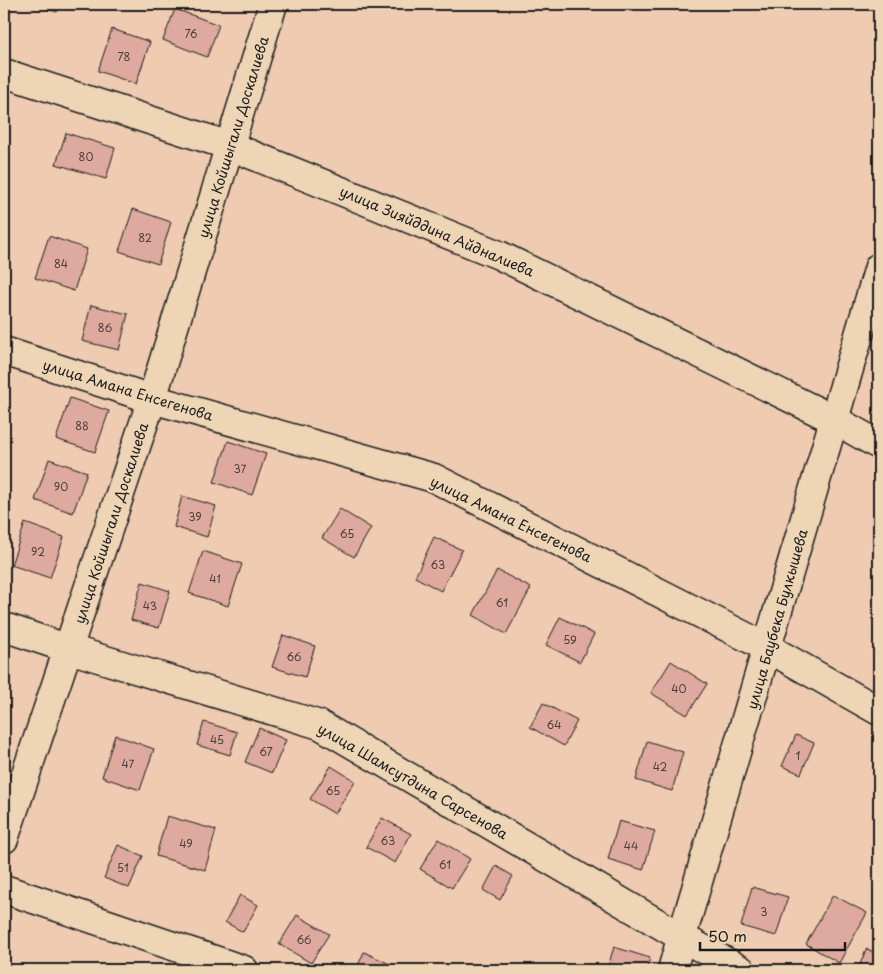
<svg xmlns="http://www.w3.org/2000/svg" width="883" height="974" font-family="'Playpen Sans',sans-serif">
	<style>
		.building { fill: #dea99e; stroke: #1c1c1c }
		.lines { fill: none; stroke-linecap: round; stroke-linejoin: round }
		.minor-casing { stroke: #1c1c1c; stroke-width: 31 }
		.minor { stroke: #edd5b5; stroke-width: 28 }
		.labels { text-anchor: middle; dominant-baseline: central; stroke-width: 5; stroke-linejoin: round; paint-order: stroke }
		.number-label { font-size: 11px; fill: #4c3f3c }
		.street-label { font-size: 14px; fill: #1c1c1c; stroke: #edd5b5 }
	</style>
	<rect width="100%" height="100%" fill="#eecbb1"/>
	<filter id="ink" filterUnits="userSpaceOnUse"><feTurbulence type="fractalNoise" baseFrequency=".02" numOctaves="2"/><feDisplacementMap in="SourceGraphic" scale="10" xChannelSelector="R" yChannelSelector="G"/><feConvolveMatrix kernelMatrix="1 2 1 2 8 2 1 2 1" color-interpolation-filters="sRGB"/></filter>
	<g filter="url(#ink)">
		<g class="building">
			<polygon points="32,4 60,4 57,12"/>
			<polygon points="175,9 219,25 207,57 163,40"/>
			<polygon points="112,29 150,42 136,84 98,71"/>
			<polygon points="66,133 115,148 106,179 56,164"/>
			<polygon points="133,209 171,222 158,264 119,251"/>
			<polygon points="49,236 87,249 74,291 35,278"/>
			<polygon points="91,305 128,314 119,350 82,341"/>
			<polygon points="70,398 109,411 95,452 56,439"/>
			<polygon points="228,441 266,454 252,495 214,482"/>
			<polygon points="49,459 87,472 73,513 35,500"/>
			<polygon points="182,496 216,506 207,537 174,527"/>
			<polygon points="340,509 371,528 354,557 322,538"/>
			<polygon points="25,523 64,537 50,578 11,565"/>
			<polygon points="434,537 462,550 441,591 415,577"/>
			<polygon points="203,551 242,564 228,606 189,593"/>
			<polygon points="497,570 531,588 506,634 473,615"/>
			<polygon points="142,582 170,591 159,628 131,620"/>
			<polygon points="560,617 594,634 580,662 546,645"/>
			<polygon points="283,635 315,646 305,677 272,667"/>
			<polygon points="671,661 707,684 687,715 651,693"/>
			<polygon points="543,703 577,721 564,746 530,727"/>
			<polygon points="204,722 237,732 230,755 197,745"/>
			<polygon points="259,728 286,740 272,773 245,762"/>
			<polygon points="115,735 154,749 140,790 102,777"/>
			<polygon points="796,735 814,743 801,774 782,766"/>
			<polygon points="647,741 683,752 672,791 636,780"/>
			<polygon points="331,766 355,781 335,814 310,799"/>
			<polygon points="167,816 216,830 205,870 156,856"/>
			<polygon points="382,818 411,834 395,863 366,847"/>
			<polygon points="619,821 655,831 643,870 608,859"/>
			<polygon points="438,839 470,859 452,888 420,869"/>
			<polygon points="118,845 143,856 129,888 104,878"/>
			<polygon points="496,866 513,876 500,900 483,890"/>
			<polygon points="752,887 788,897 776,936 741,926"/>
			<polygon points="240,895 258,905 243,932 225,922"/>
			<polygon points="833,895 867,913 839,963 806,944"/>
			<polygon points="297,915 329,934 311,963 279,944"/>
			<polygon points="614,947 650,958 646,970 607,970"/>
			<polygon points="866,949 879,954 879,970 858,970"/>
			<polygon points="364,952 396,967 394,970 356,970"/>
		</g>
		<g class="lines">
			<defs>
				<g id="minor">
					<polyline points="4,73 230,146 499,255 835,420 879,445"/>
					<polyline points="4,351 152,399 434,478 768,648 879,711"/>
					<polyline points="4,627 69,649 320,725 683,938 741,970"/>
					<polyline points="4,839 152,399 273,4"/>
					<polyline points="4,889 244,970"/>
					<polyline points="672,970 879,267"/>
				</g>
			</defs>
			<use href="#minor" class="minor-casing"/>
			<use href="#minor" class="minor"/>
		</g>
	</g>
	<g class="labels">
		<g class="number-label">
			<text x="191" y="33">76</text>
			<text x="124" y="56">78</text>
			<text x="86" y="156">80</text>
			<text x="145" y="237">82</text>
			<text x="61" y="263">84</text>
			<text x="105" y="327">86</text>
			<text x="82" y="425">88</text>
			<text x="240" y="468">37</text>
			<text x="61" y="486">90</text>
			<text x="195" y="516">39</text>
			<text x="347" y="533">65</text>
			<text x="38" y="551">92</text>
			<text x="438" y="564">63</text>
			<text x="215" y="578">41</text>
			<text x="502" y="602">61</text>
			<text x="150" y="605">43</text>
			<text x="570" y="639">59</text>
			<text x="294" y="656">66</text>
			<text x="679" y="688">40</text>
			<text x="554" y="724">64</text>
			<text x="217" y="739">45</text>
			<text x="266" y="751">67</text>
			<text x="798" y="755">1</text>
			<text x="128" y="763">47</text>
			<text x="660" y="766">42</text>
			<text x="333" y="790">65</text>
			<text x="388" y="840">63</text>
			<text x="186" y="843">49</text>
			<text x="631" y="845">44</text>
			<text x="445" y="864">61</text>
			<text x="123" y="867">51</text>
			<text x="764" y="911">3</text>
			<text x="304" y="939">66</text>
		</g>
		<g class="street-label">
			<text transform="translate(233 137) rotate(-73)">улица Койшыгали Доскалиева</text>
			<text transform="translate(437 231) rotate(23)">улица Зияйддина Айдналиева</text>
			<text transform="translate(128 390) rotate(17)">улица Амана Енсегенова</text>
			<text transform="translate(511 519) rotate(26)">улица Амана Енсегенова</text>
			<text transform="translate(111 523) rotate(-72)">улица Койшыгали Доскалиева</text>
			<text transform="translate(777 619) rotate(-74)">улица Баубека Булкышева</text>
			<text transform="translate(413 781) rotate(30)">улица Шамсутдина Сарсенова</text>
		</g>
	</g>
	<rect width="883" height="974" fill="none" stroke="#edd5b5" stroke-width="20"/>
	<rect x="10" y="10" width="863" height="954" fill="none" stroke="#1c1c1c" stroke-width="2" filter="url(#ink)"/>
	<path d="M700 942v8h145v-8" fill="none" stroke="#1c1c1c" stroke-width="2.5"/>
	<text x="708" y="942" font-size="15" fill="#1c1c1c" stroke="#edd5b5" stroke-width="4" paint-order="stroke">50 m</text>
</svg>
